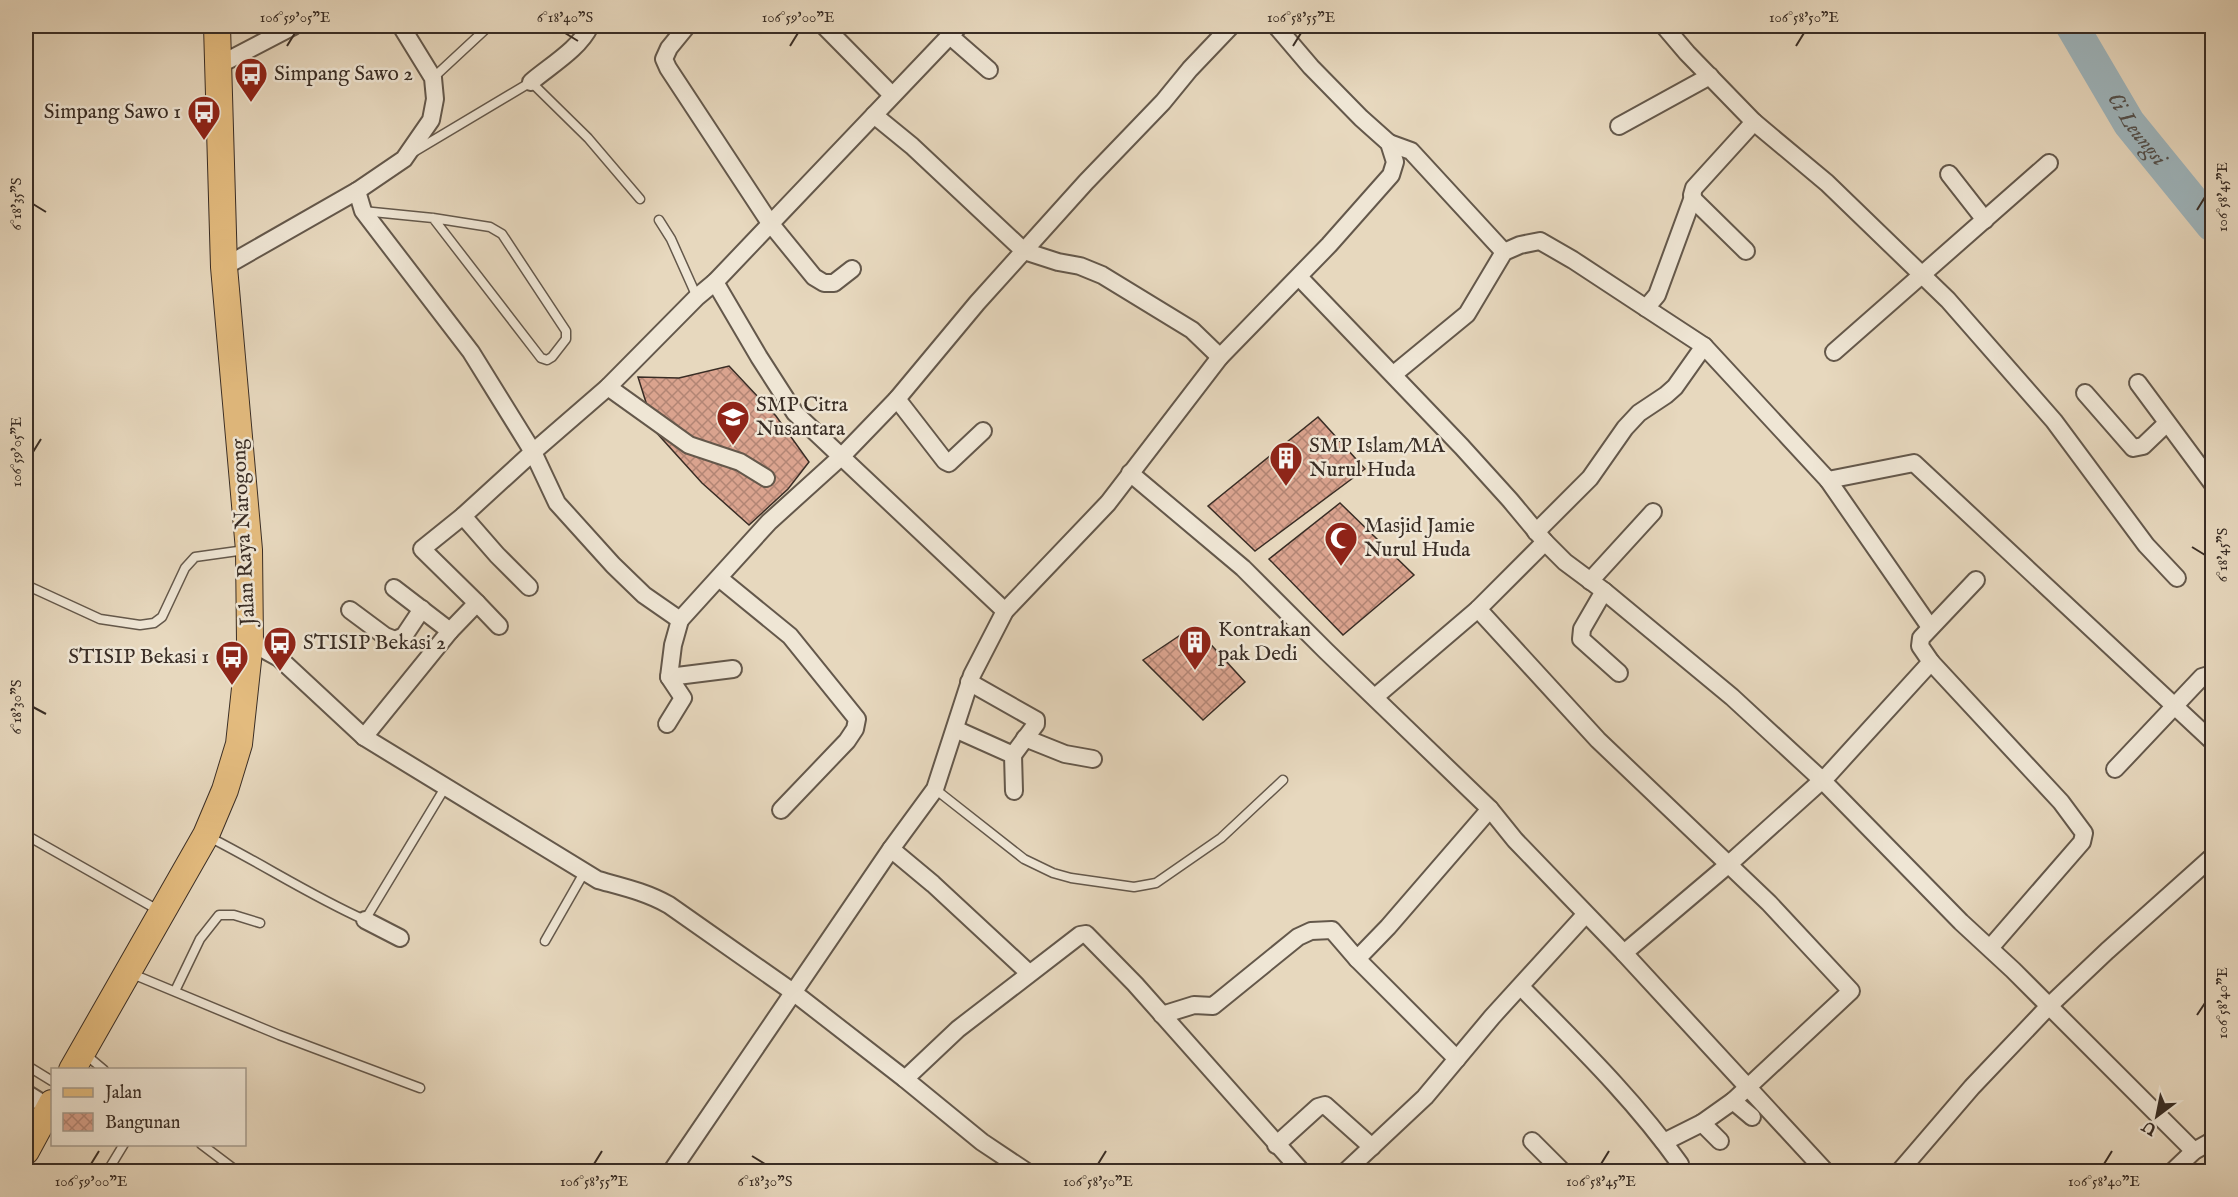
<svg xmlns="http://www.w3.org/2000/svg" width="2238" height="1197" font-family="'IM FELL English',serif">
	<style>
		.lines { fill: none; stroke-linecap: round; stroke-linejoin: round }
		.river { stroke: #9eb6be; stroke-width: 33 }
		.building { fill: url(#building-cross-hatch); stroke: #392d25; stroke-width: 1.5 }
		.lane-casing { stroke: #64584b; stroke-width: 11 }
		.street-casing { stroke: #64584b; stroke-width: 20 }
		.primary-casing { stroke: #392d25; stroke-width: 28 }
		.lane { stroke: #efe6d5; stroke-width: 8 }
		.street { stroke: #efe6d5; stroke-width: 16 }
		.primary { stroke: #e4bc7f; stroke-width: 26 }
		.ticks { fill: none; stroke: #392d25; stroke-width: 2 }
		.labels { text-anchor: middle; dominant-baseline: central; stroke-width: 5; stroke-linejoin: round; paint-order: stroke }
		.poi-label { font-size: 21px; fill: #392d25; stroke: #efe6d5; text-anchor: start }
		.street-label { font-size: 21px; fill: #392d25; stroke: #efe6d5 }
		.water-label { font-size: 22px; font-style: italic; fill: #524f4b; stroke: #efe6d5 }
		.neatline { fill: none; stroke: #392d25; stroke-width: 2 }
		.ticks-label { font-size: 15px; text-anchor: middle; fill: #392d25 }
	</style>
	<defs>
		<pattern id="building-cross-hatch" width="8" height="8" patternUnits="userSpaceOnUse" patternTransform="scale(1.5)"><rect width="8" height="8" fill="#daa38e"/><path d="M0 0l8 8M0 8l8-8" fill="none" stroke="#b28574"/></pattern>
	</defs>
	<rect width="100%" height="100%" fill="#e7d8be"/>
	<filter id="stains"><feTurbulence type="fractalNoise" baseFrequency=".00333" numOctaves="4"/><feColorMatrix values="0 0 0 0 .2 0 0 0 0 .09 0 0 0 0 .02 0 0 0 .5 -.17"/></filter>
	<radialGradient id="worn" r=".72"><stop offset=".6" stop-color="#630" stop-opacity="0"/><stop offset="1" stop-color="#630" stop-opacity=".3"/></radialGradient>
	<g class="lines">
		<path class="river" id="s1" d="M2072,26L2129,123L2212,225"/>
	</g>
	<g class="building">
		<polygon points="729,366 776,416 809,462 788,489 749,525 702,483 655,431 638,377 679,378"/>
		<polygon points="1318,417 1365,469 1255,551 1208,506"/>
		<polygon points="1340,503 1414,575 1343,635 1269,559"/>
		<polygon points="1194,626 1245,682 1203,720 1143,660"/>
	</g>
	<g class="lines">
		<defs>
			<g id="lane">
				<polyline points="433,78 489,26"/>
				<polyline points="412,153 531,82 588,138 640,199"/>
				<polyline points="363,211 433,218 490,227 502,234 566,331 566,339 552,357 547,360 541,358 433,218"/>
				<polyline points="659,220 671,239 697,297"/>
				<polyline points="26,585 100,619 140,625 154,623 162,617 185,568 195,557 245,550"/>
				<polyline points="935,789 1024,859 1053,873 1071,878 1134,887 1156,883 1221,838 1283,780"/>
				<polyline points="26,835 158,910"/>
				<path d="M207,836C261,863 311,896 365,920L446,786"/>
				<polyline points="545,941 585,871"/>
				<polyline points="130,973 279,1035 420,1088"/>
				<polyline points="175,991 200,939 219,915 234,915 260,923"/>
				<polyline points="85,1054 104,1070"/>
				<polyline points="26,1065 52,1081"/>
				<polyline points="201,1144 238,1172"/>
				<polyline points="107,1172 124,1144"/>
			</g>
			<g id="street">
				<polyline points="687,26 669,48 664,59 668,68 770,223 814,277 824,283 834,283 852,269"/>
				<polyline points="824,26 892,95"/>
				<polyline points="1664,26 1687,53 1754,122 1827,183 1948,300 2054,421 2146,545 2177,578"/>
				<polyline points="950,36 989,70"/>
				<polyline points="219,65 294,26"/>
				<path d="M531,82C551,65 579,49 590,26"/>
				<polyline points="874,115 912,146 1024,251 1058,262 1080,266 1102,275 1192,330 1220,357"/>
				<polyline points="1619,126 1710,76"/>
				<polyline points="1389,143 1411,151 1504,252"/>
				<polyline points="1949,174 1985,220"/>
				<polyline points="357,191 404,159 431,120 435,99 433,78 401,26"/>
				<polyline points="1693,197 1657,295 1646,308 1704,346 1828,480 1914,463 2212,741"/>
				<polyline points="1746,251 1694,200 1692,195 1694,188 1754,122"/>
				<polyline points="224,267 357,191 363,211 471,352 533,452 608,387 697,297 715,282 959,26"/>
				<polyline points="1299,277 1462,447 1510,500 1545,542 1565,562 1604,591 1732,697 1822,780 1961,922 2013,970 2194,1151"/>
				<polyline points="715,282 759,357 795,413 1005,611"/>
				<polyline points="1834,352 2049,163"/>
				<polyline points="1394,374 1467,314 1504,252 1520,245 1540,241 1573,260 1646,308"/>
				<polyline points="2138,383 2212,483"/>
				<polyline points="608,387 689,445 740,462 766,478"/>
				<polyline points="2085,393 2133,448 2143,446 2167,423"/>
				<polyline points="897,399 945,461 949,463 983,431"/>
				<polyline points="1130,473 1243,568 1326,651 1490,809 1515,840 1624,953 1826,1172"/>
				<polyline points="1828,480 1930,627"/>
				<polyline points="463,516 497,555 529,587"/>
				<polyline points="1536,532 1590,478 1625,428 1639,413 1666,395 1675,387 1704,346"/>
				<polyline points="719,578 790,636 857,719 855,729 847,741 781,810"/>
				<polyline points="1590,581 1653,512"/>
				<polyline points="1604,591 1582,629 1581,639 1619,673"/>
				<polyline points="477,603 422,549 463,516 533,452 557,503 613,565 644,595 680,620 769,522 842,456 897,399 977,303 1086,182 1163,102 1190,69 1231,26"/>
				<polyline points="1478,609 1598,740 1769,903 1851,991 1733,1101 1702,1123 1720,1141"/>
				<polyline points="350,610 385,636 395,640 404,636 422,609"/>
				<polyline points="450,631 477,603 499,626"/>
				<path d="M250,642L279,658L364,737L598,880C623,887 646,892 669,905L793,992L905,1079L982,1142L1027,1172"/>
				<polyline points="1931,662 2061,802 2084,833 2082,842 1990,948"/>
				<polyline points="669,677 733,669"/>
				<polyline points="969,682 1036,720 1036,724 1013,755"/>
				<polyline points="1375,697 1478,609 1545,542"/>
				<polyline points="667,724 683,698 669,677 673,645 680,620"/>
				<polyline points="955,729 1013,755 1014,791"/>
				<polyline points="364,737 450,631 394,588"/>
				<polyline points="1025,738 1065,754 1093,759"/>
				<polyline points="2115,769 2202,677 2212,674"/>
				<polyline points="891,849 933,884 1029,973"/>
				<polyline points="365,920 400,938"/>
				<polyline points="1624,953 1729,864 1829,774 1931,662 1920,646 1921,638 1976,580"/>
				<polyline points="1357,959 1457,1059"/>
				<path d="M1521,987C1576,1043 1634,1099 1680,1164"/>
				<polyline points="1162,1015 1194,1005 1213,1006 1298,937 1311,931 1332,930 1357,959 1388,927 1490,809"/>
				<polyline points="905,1079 958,1029 1080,935 1086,934 1135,984 1302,1172"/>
				<polyline points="26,1093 50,1108"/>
				<polyline points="1733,1101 1752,1117"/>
				<polyline points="1532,1141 1563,1172"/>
				<polyline points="1664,1142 1702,1123"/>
				<polyline points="1276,1145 1318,1107 1325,1105 1372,1147"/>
				<polyline points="671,1172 891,849 935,789 972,675 1005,611 1108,503 1220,357 1329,245 1391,175 1395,162 1389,143 1361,118 1311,67 1276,26"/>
				<polyline points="1345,1172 1425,1097 1492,1017 1585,915"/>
				<polyline points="1899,1172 1972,1087 2049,1006 2107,951 2212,857"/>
				<polyline points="2172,1172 2194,1151 2212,1141"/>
			</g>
			<g id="primary">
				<polyline points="72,1070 206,835 225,790 239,744 250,642 249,550 224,267 217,26"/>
				<polyline points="26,1151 52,1103"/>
			</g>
		</defs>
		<use href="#lane" class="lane-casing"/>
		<use href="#street" class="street-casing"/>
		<use href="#primary" class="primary-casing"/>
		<use href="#lane" class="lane"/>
		<use href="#street" class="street"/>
		<use href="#primary" class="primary"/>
	</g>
	<path class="ticks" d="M565,33L578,41M287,46L295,33M790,46L798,33M1293,46L1301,33M1796,46L1804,33M33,204L46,212M2197,210L2205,197M33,452L41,439M2192,547L2205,555M33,707L46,714M2197,1015L2205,1003M752,1156L765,1164M91,1164L99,1151M594,1164L602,1151M1098,1164L1106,1151M1601,1164L1609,1151M2104,1164L2112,1151"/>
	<defs>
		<symbol id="bus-pin" viewBox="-11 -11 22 30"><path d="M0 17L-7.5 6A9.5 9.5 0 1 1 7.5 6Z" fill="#8f2418" stroke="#efe6d5"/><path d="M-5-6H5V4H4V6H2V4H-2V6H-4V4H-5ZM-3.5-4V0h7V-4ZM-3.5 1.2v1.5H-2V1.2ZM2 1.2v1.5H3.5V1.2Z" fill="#fff"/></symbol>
		<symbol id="school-pin" viewBox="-11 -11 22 30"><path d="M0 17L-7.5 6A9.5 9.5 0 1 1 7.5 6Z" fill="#8f2418" stroke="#efe6d5"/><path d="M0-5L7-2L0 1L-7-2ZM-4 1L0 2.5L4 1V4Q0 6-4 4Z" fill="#fff"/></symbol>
		<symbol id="building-pin" viewBox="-11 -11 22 30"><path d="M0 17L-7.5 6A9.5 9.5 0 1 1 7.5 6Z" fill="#8f2418" stroke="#efe6d5"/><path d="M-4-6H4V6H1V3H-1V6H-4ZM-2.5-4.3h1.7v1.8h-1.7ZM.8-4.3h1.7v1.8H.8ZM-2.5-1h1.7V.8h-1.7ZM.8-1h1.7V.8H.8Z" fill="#fff"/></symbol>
		<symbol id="mosque-pin" viewBox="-11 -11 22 30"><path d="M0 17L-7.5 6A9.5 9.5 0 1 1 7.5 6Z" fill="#8f2418" stroke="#efe6d5"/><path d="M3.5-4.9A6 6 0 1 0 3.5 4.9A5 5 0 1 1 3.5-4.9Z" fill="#fff"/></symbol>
	</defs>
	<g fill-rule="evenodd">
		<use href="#bus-pin" x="232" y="55" width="38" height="52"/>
		<use href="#bus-pin" x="185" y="93" width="38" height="52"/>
		<use href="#school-pin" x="714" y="398" width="38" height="52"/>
		<use href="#building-pin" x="1267" y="439" width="38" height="52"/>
		<use href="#mosque-pin" x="1322" y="519" width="38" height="52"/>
		<use href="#building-pin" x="1176" y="623" width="38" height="52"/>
		<use href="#bus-pin" x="261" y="624" width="38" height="52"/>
		<use href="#bus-pin" x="213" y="638" width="38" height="52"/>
	</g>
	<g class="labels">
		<g class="poi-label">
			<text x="274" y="74">Simpang Sawo 2</text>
			<text x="181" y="112" text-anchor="end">Simpang Sawo 1</text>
			<text x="756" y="405">SMP Citra<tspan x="756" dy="24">Nusantara</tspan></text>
			<text x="1309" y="446">SMP Islam/MA<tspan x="1309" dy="24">Nurul Huda</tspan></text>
			<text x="1364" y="526">Masjid Jamie<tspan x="1364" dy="24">Nurul Huda</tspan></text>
			<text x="1218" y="630">Kontrakan<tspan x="1218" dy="24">pak Dedi</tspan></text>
			<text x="303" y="643">STISIP Bekasi 2</text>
			<text x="209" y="657" text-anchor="end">STISIP Bekasi 1</text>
		</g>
		<g class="street-label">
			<text transform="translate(244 532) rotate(-93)">Jalan Raya Narogong</text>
		</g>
		<g class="water-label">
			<text stroke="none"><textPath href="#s1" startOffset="122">Ci Leungsi</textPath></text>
		</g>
	</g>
	<rect width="2238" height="1197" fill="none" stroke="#e7d8be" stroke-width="66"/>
	<rect x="51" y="1068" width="195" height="78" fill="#efe6d5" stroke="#a69c8f" stroke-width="1.5"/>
	<rect x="63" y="1088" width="30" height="9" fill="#e4bc7f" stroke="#a69c8f" stroke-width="1.5"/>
	<text x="105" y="1098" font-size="18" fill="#392d25">Jalan</text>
	<rect x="63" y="1113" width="30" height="18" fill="url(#building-cross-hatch)" stroke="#a69c8f" stroke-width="1.5"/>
	<text x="105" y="1128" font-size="18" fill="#392d25">Bangunan</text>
	<g transform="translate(2157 1116) rotate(212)" stroke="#efe6d5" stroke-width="4.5" paint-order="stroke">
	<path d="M0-4.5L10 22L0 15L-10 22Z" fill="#392d25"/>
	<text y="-9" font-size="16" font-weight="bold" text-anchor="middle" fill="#392d25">U</text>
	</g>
	<rect x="33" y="33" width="2172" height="1131" class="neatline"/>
	<g class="ticks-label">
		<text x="295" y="22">106°59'05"E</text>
		<text x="565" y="22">6°18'40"S</text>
		<text x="798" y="22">106°59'00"E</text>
		<text x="1301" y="22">106°58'55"E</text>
		<text x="1804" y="22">106°58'50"E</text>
		<text transform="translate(2222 197) rotate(-90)" y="5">106°58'45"E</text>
		<text transform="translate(16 204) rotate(-90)" y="5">6°18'35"S</text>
		<text transform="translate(16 452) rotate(-90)" y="5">106°59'05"E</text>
		<text transform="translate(2222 555) rotate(-90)" y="5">6°18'45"S</text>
		<text transform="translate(16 707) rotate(-90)" y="5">6°18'30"S</text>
		<text transform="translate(2222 1003) rotate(-90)" y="5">106°58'40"E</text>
		<text x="91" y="1186">106°59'00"E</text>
		<text x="594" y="1186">106°58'55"E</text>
		<text x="765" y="1186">6°18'30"S</text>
		<text x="1098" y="1186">106°58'50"E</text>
		<text x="1601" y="1186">106°58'45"E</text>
		<text x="2104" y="1186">106°58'40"E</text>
	</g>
	<rect width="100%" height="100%" filter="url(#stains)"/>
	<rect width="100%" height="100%" fill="url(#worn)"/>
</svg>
